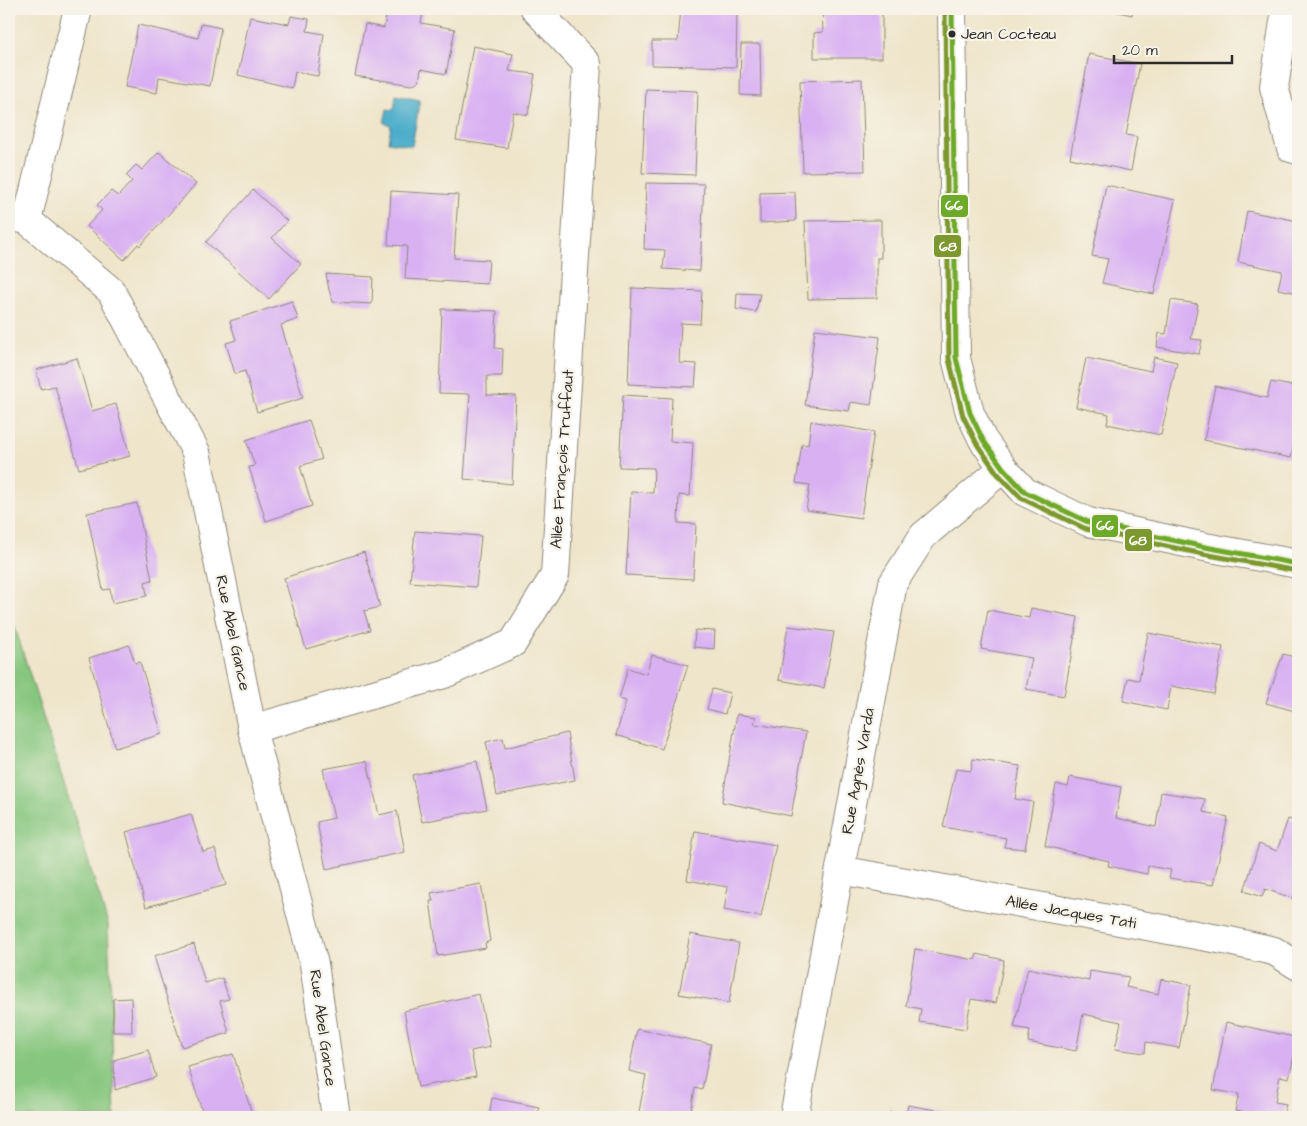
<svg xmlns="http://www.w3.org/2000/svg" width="1307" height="1126" font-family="'Architects Daughter',sans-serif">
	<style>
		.green { fill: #86c67e; stroke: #587854 }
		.water { fill: #4badca; stroke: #3b6c7a }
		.building { fill: #d9b1f3 }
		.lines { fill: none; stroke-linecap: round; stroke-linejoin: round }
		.street-casing { stroke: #8d887b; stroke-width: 30 }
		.street { stroke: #fff; stroke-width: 28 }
		.bus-1-casing { stroke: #f7f3e8; stroke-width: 9 }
		.bus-2-casing { stroke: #f7f3e8; stroke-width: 9 }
		.bus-1 { stroke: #6eaa2a; stroke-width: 5 }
		.bus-2 { stroke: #7c982e; stroke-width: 5 }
		.bus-dot { fill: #2b2b2b; stroke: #f7f3e8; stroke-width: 2 }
		.labels { text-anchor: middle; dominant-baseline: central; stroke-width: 4.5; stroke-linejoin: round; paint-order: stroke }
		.bus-label { font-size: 15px; fill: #2b2b2b; stroke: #f7f3e8; text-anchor: start }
		.street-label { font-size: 16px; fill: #2b2b2b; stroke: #f7f3e8 }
		.line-badge { stroke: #f7f3e8; stroke-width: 2 }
		.badge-label { font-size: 14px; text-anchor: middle; font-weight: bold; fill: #fff }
	</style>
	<rect width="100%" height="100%" fill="#f7f3e8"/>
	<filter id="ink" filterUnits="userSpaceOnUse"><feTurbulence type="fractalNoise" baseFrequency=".02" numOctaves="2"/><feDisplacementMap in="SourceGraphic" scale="10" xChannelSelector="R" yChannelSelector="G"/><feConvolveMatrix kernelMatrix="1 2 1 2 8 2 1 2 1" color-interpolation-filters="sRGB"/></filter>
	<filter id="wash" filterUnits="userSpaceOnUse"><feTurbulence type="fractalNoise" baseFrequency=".0096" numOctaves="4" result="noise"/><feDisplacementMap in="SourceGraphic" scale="20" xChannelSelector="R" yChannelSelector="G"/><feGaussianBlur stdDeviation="1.12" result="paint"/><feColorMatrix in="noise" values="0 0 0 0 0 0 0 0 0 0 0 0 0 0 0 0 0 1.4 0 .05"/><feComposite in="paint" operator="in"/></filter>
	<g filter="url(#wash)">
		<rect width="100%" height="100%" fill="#efe5cb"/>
		<polygon class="green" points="9,608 108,924 115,1117 9,1117"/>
		<polygon class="water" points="396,95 420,100 412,146 388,142 391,125 384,123 387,109 394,110"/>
		<g id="blocks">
			<g class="building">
				<polygon points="387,9 407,9 423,12 421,23 455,29 446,74 421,69 419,81 412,85 355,76 365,24 384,28"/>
				<polygon points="681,9 737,9 736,67 652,65 652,41 678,41"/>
				<polygon points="822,9 882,9 882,58 814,58 814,33 823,32"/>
				<polygon points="1104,9 1133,9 1132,15"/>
				<polygon points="291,16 309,19 307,31 324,34 318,76 295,72 292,88 238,75 250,17 289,24"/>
				<polygon points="201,24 221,28 210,86 159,77 157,93 125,87 138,25 198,38"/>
				<polygon points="741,44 760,44 761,96 740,95"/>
				<polygon points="473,46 513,54 509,71 535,74 528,115 513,112 507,148 456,140"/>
				<polygon points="1089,54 1140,64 1126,135 1137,137 1131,171 1070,158"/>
				<polygon points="862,79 865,171 803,172 800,81"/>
				<polygon points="646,89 698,91 695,175 642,173"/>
				<polygon points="159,152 196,184 140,246 138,244 124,260 87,226 102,210 97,205 111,191 118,196 132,181 126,175 136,165 142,170"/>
				<polygon points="646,183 704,184 700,271 663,269 665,250 644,249"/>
				<polygon points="1106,185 1175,200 1154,294 1102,283 1108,259 1092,256"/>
				<polygon points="253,190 287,221 272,238 301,264 269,299 206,242"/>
				<polygon points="391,191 458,195 454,258 489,260 487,284 405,279 407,246 388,245"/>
				<polygon points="795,192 796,221 760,223 760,193"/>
				<polygon points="1247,211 1298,221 1298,293 1278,289 1282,271 1238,262"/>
				<polygon points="881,220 881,258 877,258 877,298 808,299 805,221"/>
				<polygon points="326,274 373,277 372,304 333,302 329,290"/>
				<polygon points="632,288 702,291 700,324 681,323 679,363 697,364 695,387 628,384"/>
				<polygon points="737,293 760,294 756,312 736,309"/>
				<polygon points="1171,300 1198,304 1191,339 1202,340 1199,354 1157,347 1159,333 1166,334"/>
				<polygon points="292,301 298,319 281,325 303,398 257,412 245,371 235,374 226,343 236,340 230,321"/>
				<polygon points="442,309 497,311 495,348 503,349 502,376 487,376 487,395 516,396 512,484 464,479 470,394 439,393"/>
				<polygon points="815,329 880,337 871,405 851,402 849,411 805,405"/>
				<polygon points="1154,357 1177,362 1161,435 1107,424 1109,414 1076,407 1086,358 1151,371"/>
				<polygon points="77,358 92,411 116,404 130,456 79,469 55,386 41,389 36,370"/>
				<polygon points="1271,382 1298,387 1298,423 1291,458 1204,440 1215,386 1267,398"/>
				<polygon points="623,395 672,398 670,441 693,443 690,496 679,495 678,523 696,524 693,579 626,575 631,492 653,493 654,468 619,467"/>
				<polygon points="309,420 322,459 300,466 312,506 266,521 249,467 255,466 246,440"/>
				<polygon points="811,421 874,432 861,518 806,510 810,485 796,483 802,444 808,445"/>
				<polygon points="137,503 152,580 145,582 147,596 112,603 110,589 103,590 87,513"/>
				<polygon points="415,531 481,536 476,587 410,582"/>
				<polygon points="364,552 380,607 364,611 370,630 306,649 284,578"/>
				<polygon points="1031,608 1078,617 1064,696 1026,689 1032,658 981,649 988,610 1029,618"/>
				<polygon points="788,626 834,632 824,688 779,680"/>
				<polygon points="695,630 715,631 714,649 694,647"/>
				<polygon points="1148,633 1223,647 1214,694 1171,686 1167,710 1123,701 1128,678 1139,680"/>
				<polygon points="129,645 135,663 140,662 162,734 115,748 89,658"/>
				<polygon points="1283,654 1298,658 1298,712 1266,703"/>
				<polygon points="652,655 688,665 662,749 616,735 626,701 619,699 628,668 646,674"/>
				<polygon points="712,689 730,693 725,714 707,709"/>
				<polygon points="737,714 756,717 754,724 806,732 791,816 722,802"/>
				<polygon points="567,733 575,780 497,795 486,742 503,738 505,748"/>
				<polygon points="973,759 1020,766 1015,799 1033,802 1025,849 1004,847 1006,838 943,827 956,769 971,771"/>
				<polygon points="367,761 379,815 397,811 405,852 326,869 317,822 334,818 323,769"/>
				<polygon points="477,761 487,809 422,822 412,775"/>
				<polygon points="1070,777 1121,787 1116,818 1156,827 1161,792 1205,799 1203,812 1228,817 1213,885 1169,878 1171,870 1148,866 1147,874 1108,866 1109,861 1045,846 1056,784 1068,787"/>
				<polygon points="191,814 203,852 215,849 226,885 146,907 126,832"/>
				<polygon points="1288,819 1298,822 1298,900 1265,889 1262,897 1244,891 1259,844 1277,851"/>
				<polygon points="695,831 776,845 761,917 724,910 728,887 687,880"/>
				<polygon points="481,884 490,941 485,943 486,948 438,956 430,901 433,901 431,893"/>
				<polygon points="690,934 739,943 729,1003 679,994"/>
				<polygon points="194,944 205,983 222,978 229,999 220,1001 229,1033 182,1047 154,956"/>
				<polygon points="915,949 975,960 977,954 1004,960 996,1003 971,999 966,1029 919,1022 921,1009 906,1006"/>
				<polygon points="1028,968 1089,981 1090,971 1129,977 1126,987 1158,994 1161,979 1191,985 1179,1048 1146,1042 1145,1053 1115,1049 1121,1022 1083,1014 1076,1051 1028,1042 1030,1030 1014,1027"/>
				<polygon points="479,994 490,1047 471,1051 476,1076 418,1087 404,1011"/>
				<polygon points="131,998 132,1032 113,1032 113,999"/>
				<polygon points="1226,1022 1298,1038 1289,1078 1280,1076 1275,1102 1286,1104 1283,1117 1269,1117 1235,1111 1239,1094 1213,1090"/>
				<polygon points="637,1029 711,1044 702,1090 695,1088 690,1117 638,1117 646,1075 629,1071"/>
				<polygon points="148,1050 156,1077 115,1090 114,1060"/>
				<polygon points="233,1054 253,1117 204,1117 188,1067"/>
				<polygon points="492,1098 539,1107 537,1117 489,1117"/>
				<polygon points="908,1105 958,1114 957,1117 890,1117 890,1112 906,1115"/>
			</g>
		</g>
	</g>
	<g filter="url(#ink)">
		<use href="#blocks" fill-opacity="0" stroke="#8d887b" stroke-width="1"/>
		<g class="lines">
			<defs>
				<g id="street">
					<polyline points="952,9 956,358 970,413 983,440 1003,468 1025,492 1088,522 1205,547 1298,564"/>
					<polyline points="1286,9 1274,87 1291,148 1298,150"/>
					<polyline points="9,216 27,220 111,291 196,452 252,729 314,964 336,1117"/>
					<polyline points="27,220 78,9"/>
					<polyline points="252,729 444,674 513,643 555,575 587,64 535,9"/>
					<polyline points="840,870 1229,941 1274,951 1298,966"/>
					<polyline points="794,1117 893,583 923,536 1003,468"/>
				</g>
			</defs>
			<use href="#street" class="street-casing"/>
			<use href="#street" class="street"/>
			<defs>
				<polyline id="bus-1" points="952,9 956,358 970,413 983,440 1003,468 1025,492 1088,522 1205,547 1298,564"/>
				<polyline id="bus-2" points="945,9 949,359 963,416 977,444 997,473 1021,498 1086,529 1203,554 1297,571"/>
			</defs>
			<use href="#bus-1" class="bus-1-casing"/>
			<use href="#bus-2" class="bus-2-casing"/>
			<use href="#bus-1" class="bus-1"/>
			<use href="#bus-2" class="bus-2"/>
		</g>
	</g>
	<circle class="bus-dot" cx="952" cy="34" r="4.5"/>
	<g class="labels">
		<g class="bus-label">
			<text x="961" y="34">Jean Cocteau</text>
		</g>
		<g class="street-label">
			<text transform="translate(562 459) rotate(-86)">Allée François Truffaut</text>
			<text transform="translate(233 633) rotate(78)">Rue Abel Gance</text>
			<text transform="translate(858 771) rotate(-80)">Rue Agnès Varda</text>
			<text transform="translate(1071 912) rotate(10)">Allée Jacques Tati</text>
			<text transform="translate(323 1028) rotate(82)">Rue Abel Gance</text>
		</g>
	</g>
	<g class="line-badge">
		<rect x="940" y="194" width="29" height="24" rx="5" fill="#6eaa2a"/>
		<rect x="933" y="234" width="29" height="24" rx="5" fill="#7c982e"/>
		<rect x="1091" y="514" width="28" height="24" rx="5" fill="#6eaa2a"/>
		<rect x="1124" y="528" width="29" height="24" rx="5" fill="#7c982e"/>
	</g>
	<g class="badge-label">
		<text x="954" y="210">66</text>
		<text x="948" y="251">68</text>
		<text x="1105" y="530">66</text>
		<text x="1138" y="545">68</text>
	</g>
	<rect width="1307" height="1126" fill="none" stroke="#f7f3e8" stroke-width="30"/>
	<path d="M1114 55v8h118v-8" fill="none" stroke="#2b2b2b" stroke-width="2.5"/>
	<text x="1122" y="55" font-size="15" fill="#2b2b2b" stroke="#f7f3e8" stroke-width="4" paint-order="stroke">20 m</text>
</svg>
